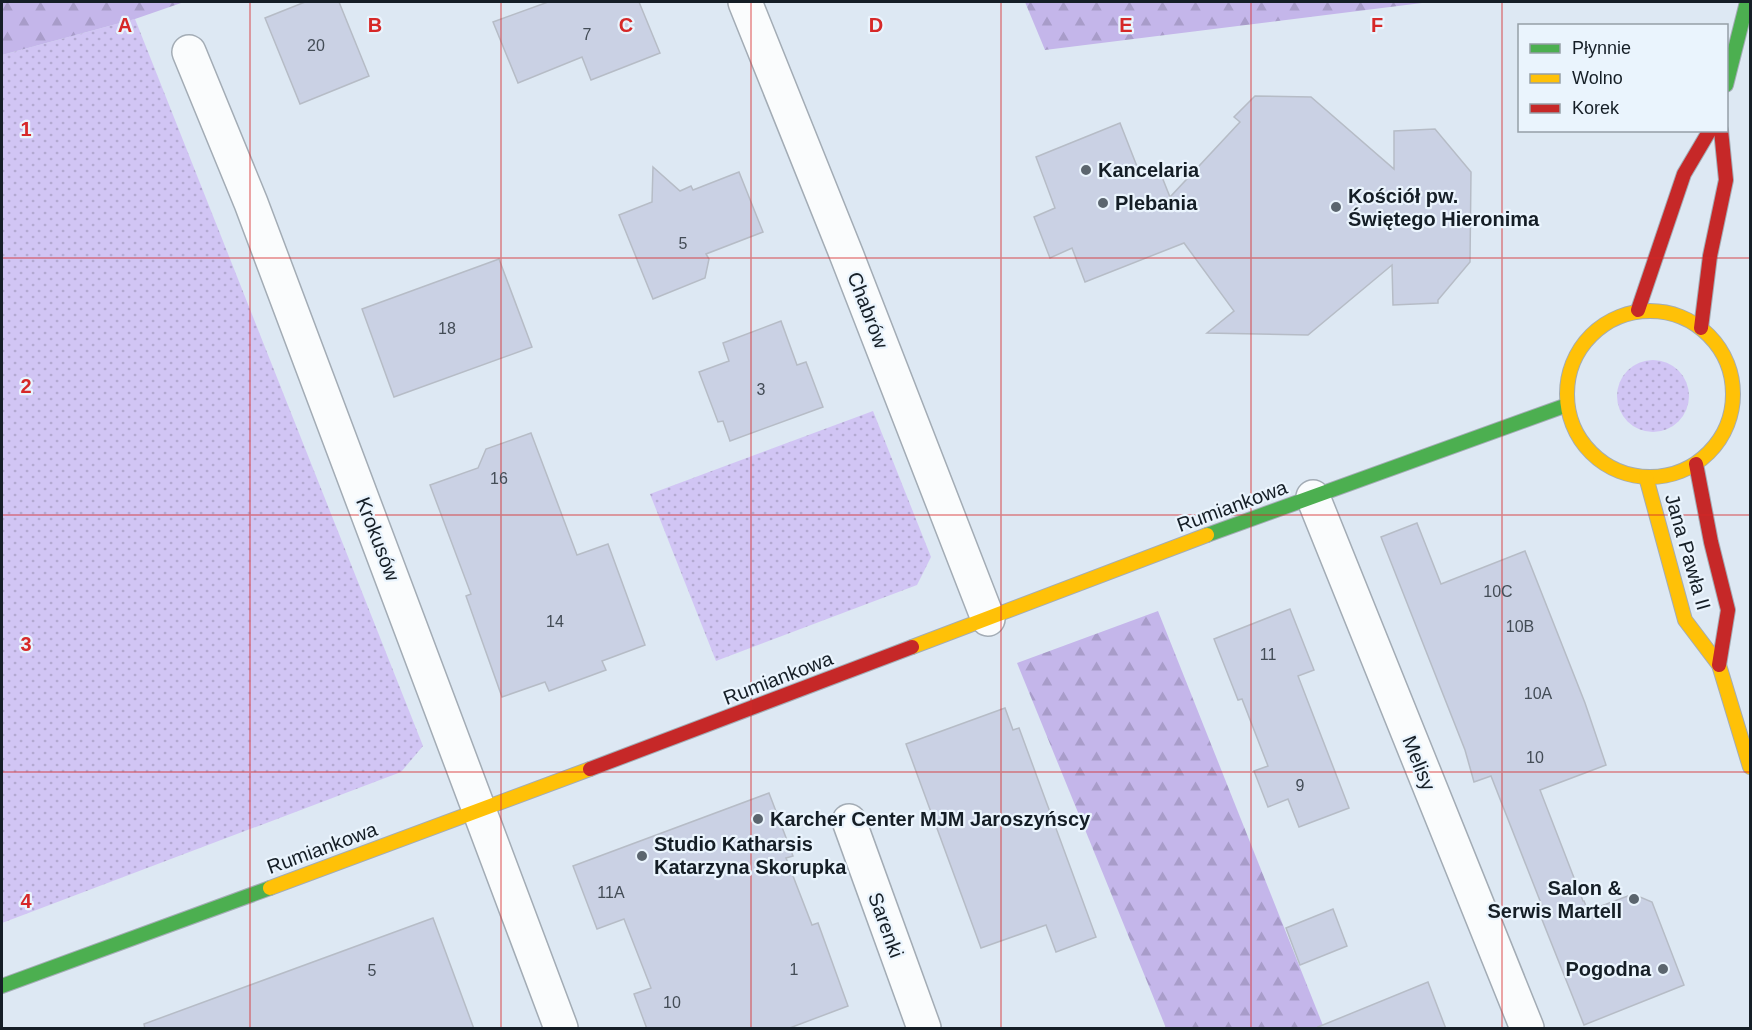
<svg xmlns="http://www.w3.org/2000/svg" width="1752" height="1030" font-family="Helvetica,sans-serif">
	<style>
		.grass { fill: url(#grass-dots) }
		.forest { fill: url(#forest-firs) }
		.building { fill: #cad1e4; stroke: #b6bcc6; stroke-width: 1.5 }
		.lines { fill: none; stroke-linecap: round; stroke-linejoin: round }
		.street-casing { stroke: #a3acb5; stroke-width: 36 }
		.fast-casing { stroke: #a3acb5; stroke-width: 16 }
		.slow-casing { stroke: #a3acb5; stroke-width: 16 }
		.jam-casing { stroke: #a3acb5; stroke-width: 16 }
		.street { stroke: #fafcfd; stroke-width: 33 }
		.fast { stroke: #4caf50; stroke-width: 14 }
		.slow { stroke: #ffc107; stroke-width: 14 }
		.jam { stroke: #c62828; stroke-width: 14 }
		.grid { fill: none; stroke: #d62828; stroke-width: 1.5; stroke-opacity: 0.55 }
		.poi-dot { fill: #5b656e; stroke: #eaf4fd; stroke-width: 2 }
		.labels { text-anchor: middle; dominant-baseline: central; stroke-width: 4.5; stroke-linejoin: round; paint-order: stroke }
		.number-label { font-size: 16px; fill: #434c56 }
		.poi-label { font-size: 20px; font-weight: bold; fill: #151e26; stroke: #eaf4fd; text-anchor: start }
		.street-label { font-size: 20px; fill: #151e26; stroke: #eaf4fd }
		.grid-label { font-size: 20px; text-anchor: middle; font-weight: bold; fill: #d62828; stroke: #eaf4fd; stroke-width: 4.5; stroke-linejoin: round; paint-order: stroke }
	</style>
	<defs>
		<pattern id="grass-dots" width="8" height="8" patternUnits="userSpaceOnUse" patternTransform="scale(1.5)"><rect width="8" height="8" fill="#d1c5f4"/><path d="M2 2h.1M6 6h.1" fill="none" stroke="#b3a9d1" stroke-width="1.8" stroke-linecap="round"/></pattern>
		<pattern id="forest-firs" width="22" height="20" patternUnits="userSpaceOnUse" patternTransform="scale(1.5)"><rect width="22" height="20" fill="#c4b6ea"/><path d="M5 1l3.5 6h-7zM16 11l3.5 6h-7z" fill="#a89cc9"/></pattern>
	</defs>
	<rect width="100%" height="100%" fill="#dde8f3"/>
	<g class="grass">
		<polygon points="135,19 423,746 401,772 2,923 2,55"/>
		<circle cx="1653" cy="396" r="36"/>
		<polygon points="873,411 931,557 917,585 716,661 650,494"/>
	</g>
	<g class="forest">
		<polygon points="2,2 184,2 135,19 2,55"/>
		<polygon points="1025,2 1430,2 1045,50"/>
		<polygon points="1158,611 1324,1028 1166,1028 1017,663"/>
	</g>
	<g class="building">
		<polygon points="305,2 339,2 369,76 300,104 265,18"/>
		<polygon points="548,2 639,2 660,53 591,80 582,57 518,83 493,22"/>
		<polygon points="1255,96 1311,97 1394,169 1394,131 1435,129 1471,172 1470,262 1438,300 1438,303 1393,305 1392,265 1308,335 1207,333 1234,311 1184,243 1085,282 1072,248 1050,258 1034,217 1055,208 1036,157 1120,123 1140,174 1158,167 1170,197 1240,122 1234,117"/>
		<polygon points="653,167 680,191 691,186 693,190 739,172 763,232 706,254 709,259 705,278 653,299 619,215 652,202"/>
		<polygon points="499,259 532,347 394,397 362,309"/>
		<polygon points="781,321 797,365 806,362 823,407 730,441 723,421 718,422 699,372 729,361 723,343"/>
		<polygon points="531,433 577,555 608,544 645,645 602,661 606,670 549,691 545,682 502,697 466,596 471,594 430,485 478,468 486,449"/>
		<polygon points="1417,523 1441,584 1525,551 1585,703 1606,765 1540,790 1583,901 1584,901 1588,911 1633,894 1652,902 1684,985 1584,1025 1541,917 1546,916 1491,776 1474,782 1465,750 1381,537"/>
		<polygon points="1290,609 1314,670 1298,676 1349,808 1299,827 1288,799 1268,807 1254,771 1268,766 1242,699 1238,700 1214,639"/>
		<polygon points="1005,708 1013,730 1019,728 1096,937 1056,952 1046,925 981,948 906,744"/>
		<polygon points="769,793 793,856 786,858 812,925 818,923 848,1006 787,1029 647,1029 634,994 651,988 624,919 597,929 573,866"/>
		<polygon points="1333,909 1347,946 1300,965 1286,928"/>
		<polygon points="433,918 474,1029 145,1029 144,1024"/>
		<polygon points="1428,982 1446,1029 1319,1029 1318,1027"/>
	</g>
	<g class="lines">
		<defs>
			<g id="street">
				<polyline points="745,2 847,256 988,619"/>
				<polyline points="189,52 251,203 561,1028"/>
				<polyline points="1313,497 1527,1028"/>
				<polyline points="849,821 924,1028"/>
			</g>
			<g id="fast">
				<polyline points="1726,85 1747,2"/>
				<polyline points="1207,535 1567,405"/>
				<polyline points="2,986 270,888"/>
			</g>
			<g id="slow">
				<circle cx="1650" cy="394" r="83"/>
				<polyline points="1646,477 1685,620 1719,665 1750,767"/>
				<polyline points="912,647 1207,535"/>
				<polyline points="270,888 590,769"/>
			</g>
			<g id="jam">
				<polyline points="1638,310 1684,174 1710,130"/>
				<polyline points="1701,328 1710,256 1726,180 1721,130"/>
				<polyline points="1696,464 1711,542 1728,610 1719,665"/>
				<polyline points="590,769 912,647"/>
			</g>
		</defs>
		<use href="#street" class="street-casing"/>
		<use href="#fast" class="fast-casing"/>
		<use href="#slow" class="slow-casing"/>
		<use href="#jam" class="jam-casing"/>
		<use href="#street" class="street"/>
		<use href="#fast" class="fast"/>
		<use href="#slow" class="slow"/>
		<use href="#jam" class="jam"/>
	</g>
	<path class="grid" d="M250,2V1028M501,2V1028M751,2V1028M1001,2V1028M1251,2V1028M1502,2V1028M2,258H1750M2,515H1750M2,772H1750"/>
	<g class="poi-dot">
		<circle cx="1086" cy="170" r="6"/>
		<circle cx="1103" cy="203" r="6"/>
		<circle cx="1336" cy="207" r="6"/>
		<circle cx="758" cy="819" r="6"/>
		<circle cx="642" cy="856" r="6"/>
		<circle cx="1634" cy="899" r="6"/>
		<circle cx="1663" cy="969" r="6"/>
	</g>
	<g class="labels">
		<g class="number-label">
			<text x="587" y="34">7</text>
			<text x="316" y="45">20</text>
			<text x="683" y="243">5</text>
			<text x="447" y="328">18</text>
			<text x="761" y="389">3</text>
			<text x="499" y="478">16</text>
			<text x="1498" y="591">10C</text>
			<text x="555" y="621">14</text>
			<text x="1520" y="626">10B</text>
			<text x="1268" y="654">11</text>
			<text x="1538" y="693">10A</text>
			<text x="1535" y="757">10</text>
			<text x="1300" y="785">9</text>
			<text x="611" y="892">11A</text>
			<text x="794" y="969">1</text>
			<text x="372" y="970">5</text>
			<text x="672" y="1002">10</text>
		</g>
		<g class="poi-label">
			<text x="1098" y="170">Kancelaria</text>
			<text x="1348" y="196">Kościół pw.<tspan x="1348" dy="23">Świętego Hieronima</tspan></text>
			<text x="1115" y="203">Plebania</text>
			<text x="770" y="819">Karcher Center MJM Jaroszyńscy</text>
			<text x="654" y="844">Studio Katharsis<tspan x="654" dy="23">Katarzyna Skorupka</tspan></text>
			<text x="1622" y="888" text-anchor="end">Salon &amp;<tspan x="1622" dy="23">Serwis Martell</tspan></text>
			<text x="1651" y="969" text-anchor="end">Pogodna</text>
		</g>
		<g class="street-label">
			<text transform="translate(868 310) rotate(69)">Chabrów</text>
			<text transform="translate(1232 506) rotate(-20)">Rumiankowa</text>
			<text transform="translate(378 539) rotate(69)">Krokusów</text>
			<text transform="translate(1688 552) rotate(74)">Jana Pawła II</text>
			<text transform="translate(778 678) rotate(-21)">Rumiankowa</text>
			<text transform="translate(1419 763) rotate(68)">Melisy</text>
			<text transform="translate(322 848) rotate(-20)">Rumiankowa</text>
			<text transform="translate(886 925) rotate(70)">Sarenki</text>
		</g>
	</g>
	<g class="grid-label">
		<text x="125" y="32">A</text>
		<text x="375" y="32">B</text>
		<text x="626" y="32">C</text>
		<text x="876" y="32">D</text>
		<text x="1126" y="32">E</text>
		<text x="1377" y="32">F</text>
		<text x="26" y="136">1</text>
		<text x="26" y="393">2</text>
		<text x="26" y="651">3</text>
		<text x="26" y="908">4</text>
	</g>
	<rect width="1752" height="1030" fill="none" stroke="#151e26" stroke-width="6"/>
	<rect x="1518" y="24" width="210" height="108" fill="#eaf4fd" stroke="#959ea7" stroke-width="1.5"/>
	<rect x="1530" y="44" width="30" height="9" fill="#4caf50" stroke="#959ea7" stroke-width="1.5"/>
	<text x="1572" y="54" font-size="18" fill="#151e26">Płynnie</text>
	<rect x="1530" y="74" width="30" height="9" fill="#ffc107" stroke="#959ea7" stroke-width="1.5"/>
	<text x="1572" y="84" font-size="18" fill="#151e26">Wolno</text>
	<rect x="1530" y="104" width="30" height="9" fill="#c62828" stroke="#959ea7" stroke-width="1.5"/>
	<text x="1572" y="114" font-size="18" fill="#151e26">Korek</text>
</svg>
